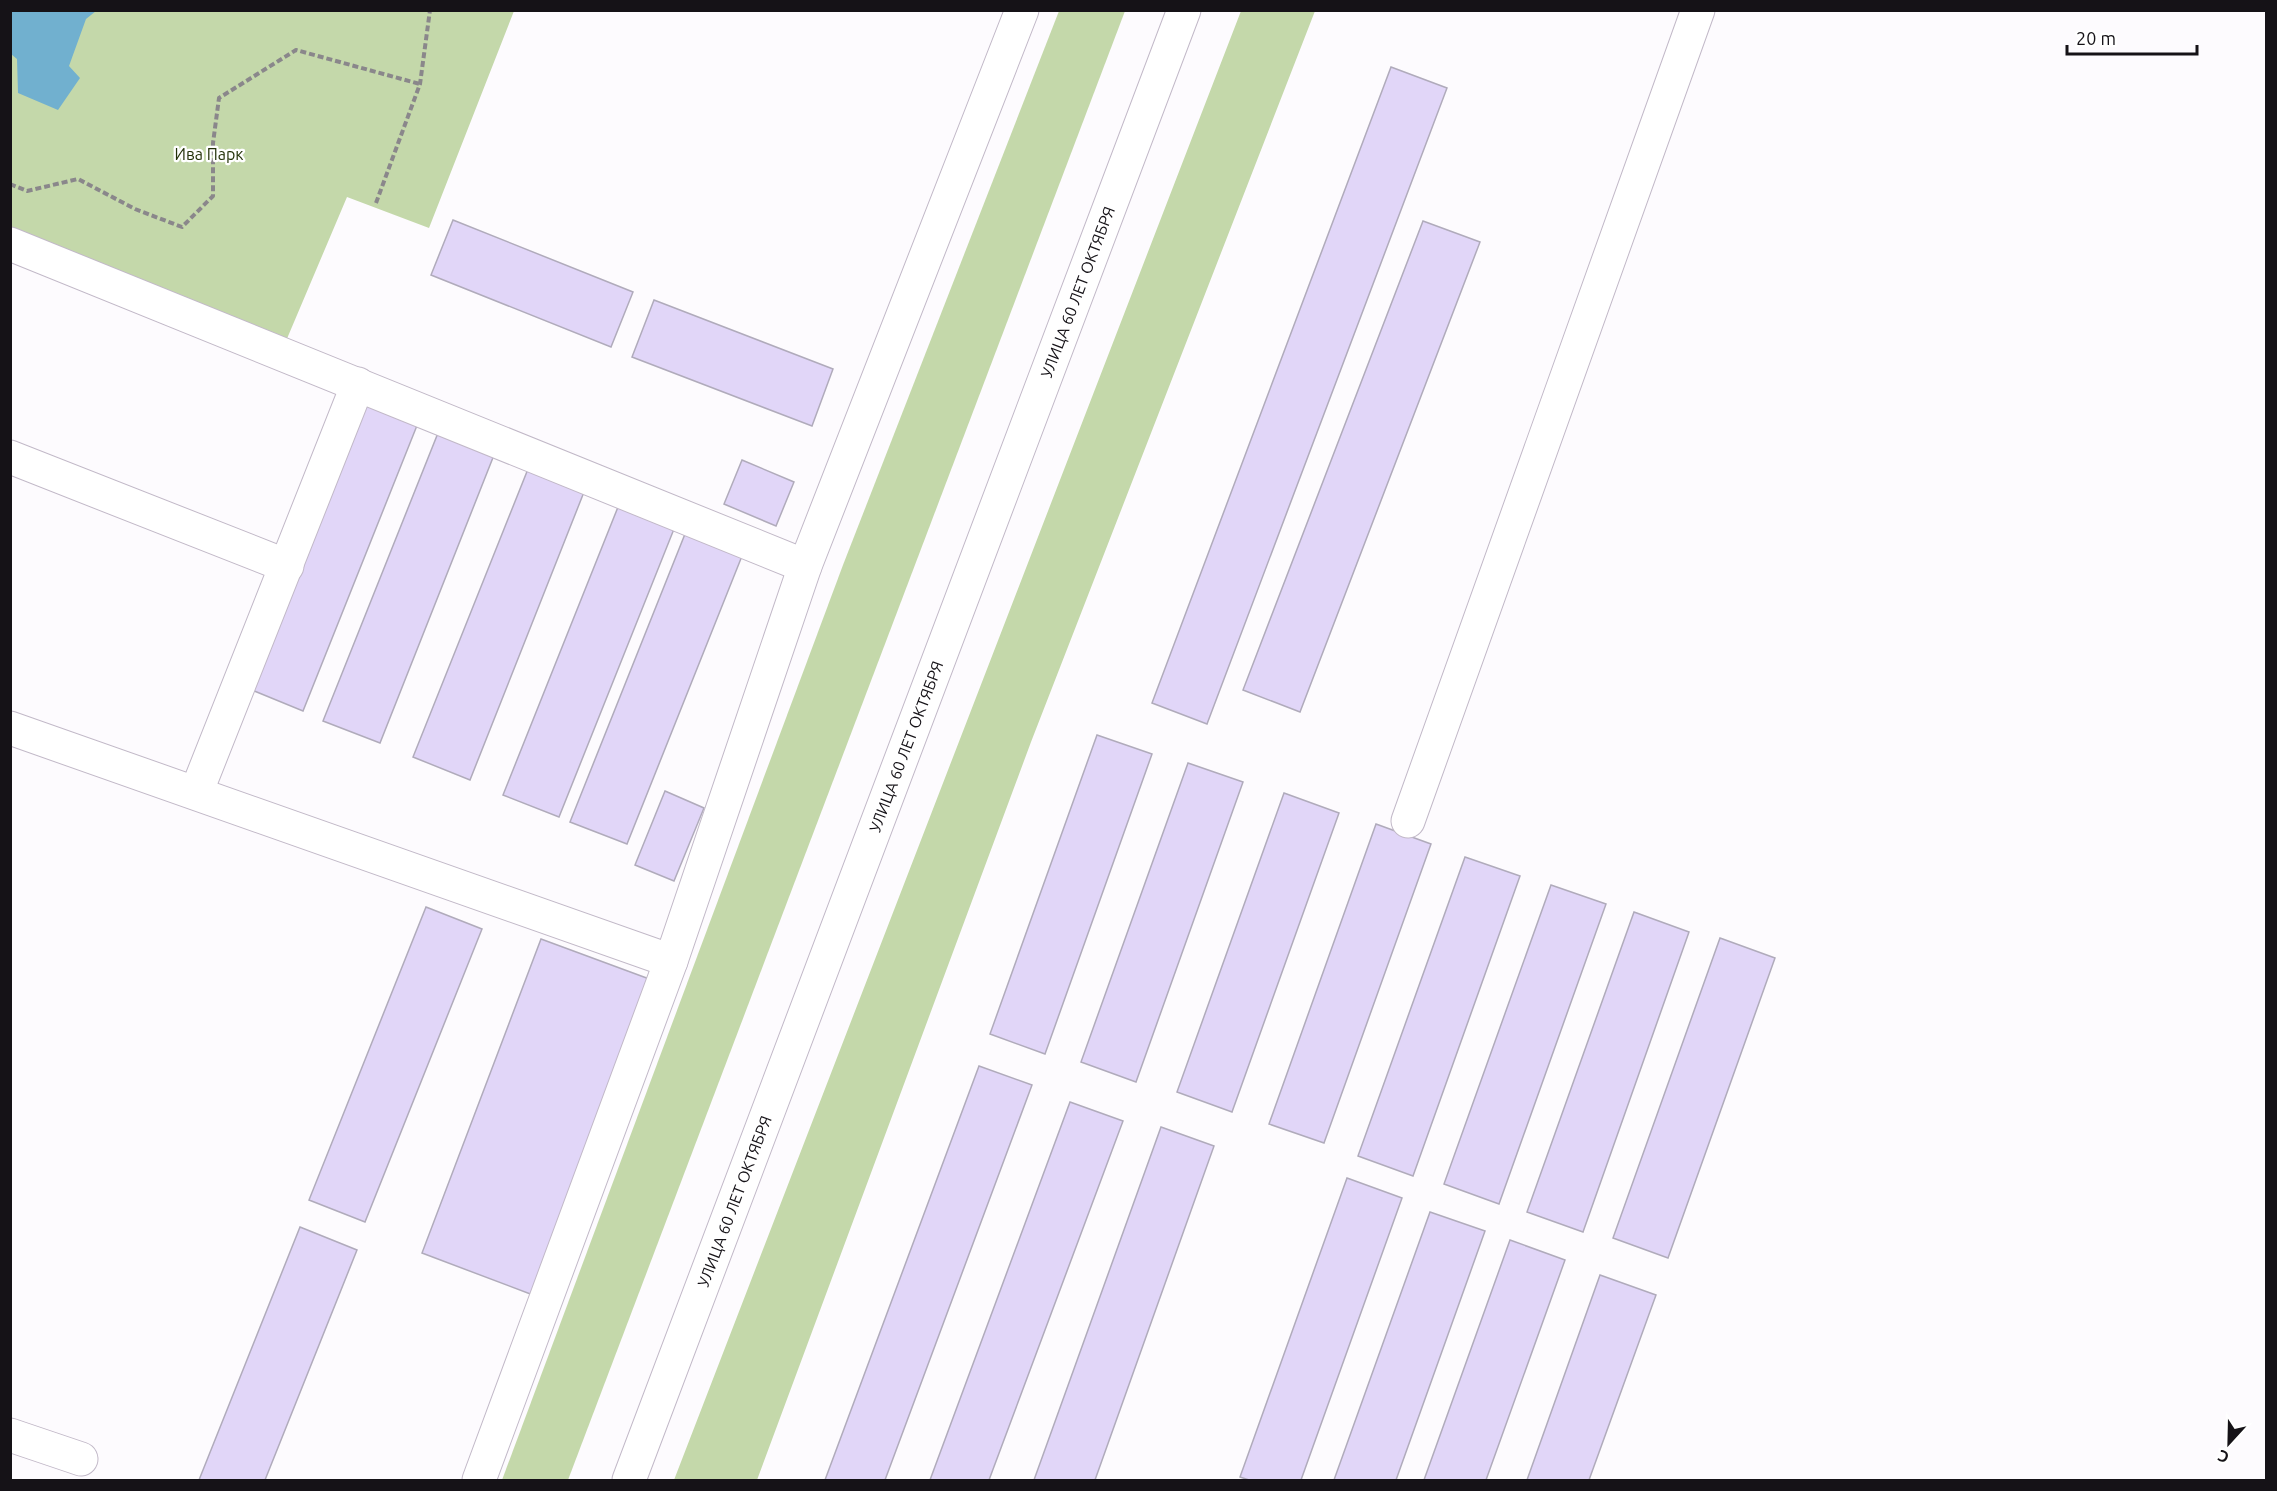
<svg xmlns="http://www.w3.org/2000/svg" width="2277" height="1491" font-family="Ubuntu,sans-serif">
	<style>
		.green { fill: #c4d8aa }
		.water { fill: #71b0cf }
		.building { fill: #e1d6f8; stroke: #b0abbb; stroke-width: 1.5 }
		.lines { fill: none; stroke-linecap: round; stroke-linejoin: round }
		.minor-casing { stroke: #c2b9c8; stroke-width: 35 }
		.path { stroke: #8a878b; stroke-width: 4; stroke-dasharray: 6 3; stroke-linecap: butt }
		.minor { stroke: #fff; stroke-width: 33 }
		.labels { text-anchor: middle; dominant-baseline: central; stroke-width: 4.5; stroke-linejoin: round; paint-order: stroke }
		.park-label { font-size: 16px; fill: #233108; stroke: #fff }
		.street-label { font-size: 16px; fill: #151217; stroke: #fff }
	</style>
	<rect width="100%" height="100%" fill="#fdfbfe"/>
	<g class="green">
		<polygon points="10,11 514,11 429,228 347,197 286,341 11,229"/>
		<polygon points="1059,11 1125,11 568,1480 502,1480 843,565"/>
		<polygon points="1241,11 1315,11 1031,742 757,1480 674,1480"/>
	</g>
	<polygon class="water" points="10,11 96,11 86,19 69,66 80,78 58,110 18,93 17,59 11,54"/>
	<g class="building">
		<polygon points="1391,67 1447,88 1207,724 1152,703"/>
		<polygon points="453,220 633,292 611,347 431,275"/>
		<polygon points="1423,221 1480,242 1300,712 1243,690"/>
		<polygon points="654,300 833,369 812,426 632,357"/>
		<polygon points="363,395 420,418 303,711 247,688"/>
		<polygon points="440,428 496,450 380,743 323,721"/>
		<polygon points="742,460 794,482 776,526 724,504"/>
		<polygon points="530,464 586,487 470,780 413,757"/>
		<polygon points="620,502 676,524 559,817 503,795"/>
		<polygon points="687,529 744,551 627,844 570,822"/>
		<polygon points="1097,735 1152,754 1045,1054 990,1034"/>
		<polygon points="1188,763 1243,782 1136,1082 1081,1062"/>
		<polygon points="665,791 704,808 674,881 635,865"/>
		<polygon points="1284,793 1339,813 1232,1112 1177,1092"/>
		<polygon points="1376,824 1431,844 1324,1143 1269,1124"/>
		<polygon points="1465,857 1520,876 1413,1176 1358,1156"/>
		<polygon points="1551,885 1606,904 1499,1204 1444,1184"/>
		<polygon points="426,907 482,929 365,1222 309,1200"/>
		<polygon points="1634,912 1689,932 1583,1232 1527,1212"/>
		<polygon points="1720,938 1775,958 1668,1258 1613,1238"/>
		<polygon points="541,939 652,980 533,1295 422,1253"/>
		<polygon points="979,1066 1032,1085 885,1480 825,1480"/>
		<polygon points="1070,1102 1123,1121 989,1480 930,1480"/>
		<polygon points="1161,1127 1214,1146 1095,1480 1034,1480"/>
		<polygon points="1347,1178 1402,1198 1301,1480 1249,1480 1240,1477"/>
		<polygon points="1430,1212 1485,1231 1396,1480 1334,1480"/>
		<polygon points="300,1227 357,1250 265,1480 199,1480"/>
		<polygon points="1510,1240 1565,1260 1486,1480 1424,1480"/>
		<polygon points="1600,1275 1656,1295 1589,1480 1527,1480"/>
	</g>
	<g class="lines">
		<defs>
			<g id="minor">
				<polyline points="10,244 805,566"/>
				<polyline points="10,457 287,566"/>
				<polyline points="10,728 671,961 805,566 1022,10"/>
				<polyline points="196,793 358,384"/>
				<polyline points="1408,821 1698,10"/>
				<polyline points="10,1435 81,1459"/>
				<polyline points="479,1480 671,961"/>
				<path id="s1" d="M629,1480L1184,10"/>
			</g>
		</defs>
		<use href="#minor" class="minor-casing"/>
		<g class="path">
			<polyline points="10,184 27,191 78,179 135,209 182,227 213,196 213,143 219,98 296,50 420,84"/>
			<polyline points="376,203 420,84 430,10"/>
		</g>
		<use href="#minor" class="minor"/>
	</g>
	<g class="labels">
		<g class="park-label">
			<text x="209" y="154">Ива Парк</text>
		</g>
		<g class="street-label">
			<text stroke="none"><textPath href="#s1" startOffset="1270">УЛИЦА 60 ЛЕТ ОКТЯБРЯ</textPath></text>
			<text stroke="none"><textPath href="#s1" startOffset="784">УЛИЦА 60 ЛЕТ ОКТЯБРЯ</textPath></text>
			<text stroke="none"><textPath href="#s1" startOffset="298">УЛИЦА 60 ЛЕТ ОКТЯБРЯ</textPath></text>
		</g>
	</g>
	<rect width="2277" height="1491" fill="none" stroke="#151217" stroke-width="24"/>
	<g transform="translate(2229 1443) rotate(202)" stroke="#ffffff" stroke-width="4.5" paint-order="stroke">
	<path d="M0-4.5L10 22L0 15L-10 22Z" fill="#151217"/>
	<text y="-9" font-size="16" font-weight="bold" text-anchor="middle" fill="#151217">С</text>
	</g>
	<path d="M2067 45v9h130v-9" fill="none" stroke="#151217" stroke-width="3"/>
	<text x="2076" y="45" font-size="18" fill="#151217" stroke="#ffffff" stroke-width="4.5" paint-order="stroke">20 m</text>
</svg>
